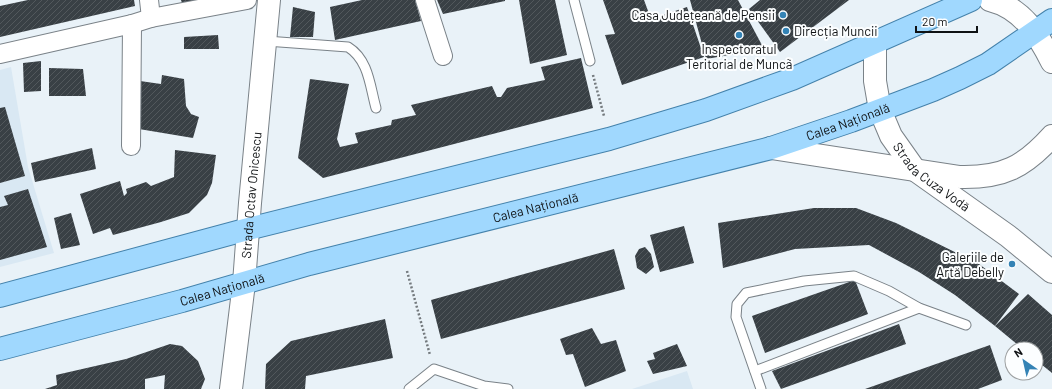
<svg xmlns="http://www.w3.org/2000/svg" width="1052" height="389" font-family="Barlow,sans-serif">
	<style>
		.built { fill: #d9e8f3 }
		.building { fill: url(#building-hatch) }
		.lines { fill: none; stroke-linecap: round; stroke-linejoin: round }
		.lane-casing { stroke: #7a8288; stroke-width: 11 }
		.street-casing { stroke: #7a8288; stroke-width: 20 }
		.secondary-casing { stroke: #7a8288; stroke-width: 24 }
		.primary-casing { stroke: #4482ab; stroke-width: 24 }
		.path { stroke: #747a7e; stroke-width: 2.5; stroke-dasharray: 2 2; stroke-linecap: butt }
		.lane { stroke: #fff; stroke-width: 9 }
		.street { stroke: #fff; stroke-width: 18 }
		.secondary { stroke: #fff; stroke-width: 22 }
		.primary { stroke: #a0d8fe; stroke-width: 22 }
		.poi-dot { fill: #3483b5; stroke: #fcfeff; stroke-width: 1.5 }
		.labels { text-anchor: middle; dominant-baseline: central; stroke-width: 4; stroke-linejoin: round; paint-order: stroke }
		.poi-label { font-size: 13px; fill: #0f1214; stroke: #fcfeff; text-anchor: end }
		.street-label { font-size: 13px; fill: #0f1214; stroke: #fcfeff }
	</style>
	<defs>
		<pattern id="building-hatch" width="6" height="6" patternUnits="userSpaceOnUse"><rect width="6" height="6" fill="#394045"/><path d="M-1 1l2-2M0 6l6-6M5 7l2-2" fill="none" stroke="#52585c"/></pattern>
	</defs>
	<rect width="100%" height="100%" fill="#e9f2f8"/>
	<g class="built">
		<polygon points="11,67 28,167 54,253 0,267 0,70"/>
		<polygon points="687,371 693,389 632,389"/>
	</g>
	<g class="building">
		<polygon points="28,0 134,0 135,6 0,37 0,6"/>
		<polygon points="181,0 196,0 197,1 182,3"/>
		<polygon points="362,0 415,0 421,21 335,40 330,7"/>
		<polygon points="437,0 505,0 505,1 443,14"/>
		<polygon points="519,0 555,0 567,55 530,64"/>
		<polygon points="603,0 644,0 651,19 687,7 704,57 622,85 605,35 615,34"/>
		<polygon points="690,0 738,0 764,49 706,59"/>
		<polygon points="760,0 849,0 780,52 749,9"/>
		<polygon points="293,7 315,12 313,37 290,37"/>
		<polygon points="218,35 219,49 184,49 184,37"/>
		<polygon points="581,58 593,108 323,178 298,158 310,79 349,84 337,139 340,147 358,143 355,133 391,125 392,120 416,115 411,105 492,86 497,97 501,97 507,88 545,80 541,67"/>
		<polygon points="41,61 41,91 24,92 23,63"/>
		<polygon points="49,68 83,69 86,96 49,96"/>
		<polygon points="162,75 184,79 186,106 191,114 199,117 193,138 133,128 140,81 161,84"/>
		<polygon points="5,107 25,176 0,183 0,108"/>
		<polygon points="92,148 96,169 35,182 31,163"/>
		<polygon points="175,150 216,155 212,183 207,195 189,213 161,222 113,235 110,228 93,234 80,194 120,181 124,196 127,193 126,189 146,182 151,186 174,177"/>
		<polygon points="28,189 47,247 0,260 0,207 8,205 4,196"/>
		<polygon points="814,208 856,208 896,223 979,264 1019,294 995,326 955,295 919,272 869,245 795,249 723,268 718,223"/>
		<polygon points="71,213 80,245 61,249 54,218"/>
		<polygon points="684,226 694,263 660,272 650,235"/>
		<polygon points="645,247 651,254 654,267 646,274 637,268 635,256 639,249"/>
		<polygon points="614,249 625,289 441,339 431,300"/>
		<polygon points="855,280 868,314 765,353 752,316"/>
		<polygon points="1028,294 1052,315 1052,373 1036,360 1036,349 1023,349 995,326"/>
		<polygon points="385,319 393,358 306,376 305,389 265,389 266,364 291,341"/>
		<polygon points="899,324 906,344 781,389 772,371"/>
		<polygon points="592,328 601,344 616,340 626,371 585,387 573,354 566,355 560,339"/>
		<polygon points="170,344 182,346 198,361 205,379 201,389 164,389 165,375 145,379 145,389 45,389 57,385 56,375 126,359"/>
		<polygon points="677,344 687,366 653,374 647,361 655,359 653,353"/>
		<polygon points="990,345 1002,380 978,389 865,389"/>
	</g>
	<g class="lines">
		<defs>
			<g id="lane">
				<polyline points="574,0 590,61"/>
				<path d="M266,41L348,47C369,60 370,87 376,108"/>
				<polyline points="755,371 919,308"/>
				<polyline points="409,389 434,369 484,386 508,389"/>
				<polyline points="761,389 736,317 737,304 746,293 804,281 854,276 889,291 919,308 966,325"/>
			</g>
			<g id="street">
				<polyline points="149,0 151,18"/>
				<polyline points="425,0 443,56"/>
				<polyline points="0,54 132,24 151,18 247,0"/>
				<polyline points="131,146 132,24"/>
			</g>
			<g id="secondary">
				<path d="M990,0C1022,8 1038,34 1052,62"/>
				<path id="s1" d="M875,43V81L880,110L891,136L915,170L1008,236L1052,272"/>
				<path d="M771,148L960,177C1003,178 1024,167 1052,136"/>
				<path id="s2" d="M231,389L244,283L250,203L269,0"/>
			</g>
			<g id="primary">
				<polyline points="0,296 248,229 609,139 706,110 792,79 971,0"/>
				<path id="s3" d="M0,349L182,301L309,264L771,148L851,121L933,90L960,78L988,64L1052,20"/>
			</g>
		</defs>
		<use href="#lane" class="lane-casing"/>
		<use href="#street" class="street-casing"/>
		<use href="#secondary" class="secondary-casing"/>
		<use href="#primary" class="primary-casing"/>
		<g class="path">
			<polyline points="593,75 604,116"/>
			<polyline points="407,271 430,355"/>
		</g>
		<use href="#lane" class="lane"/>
		<use href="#street" class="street"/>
		<use href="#secondary" class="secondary"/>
		<use href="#primary" class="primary"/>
	</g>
	<g class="poi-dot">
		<circle cx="783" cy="15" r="4"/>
		<circle cx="786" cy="31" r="4"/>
		<circle cx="739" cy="35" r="4"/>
		<circle cx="1012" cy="264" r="4"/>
	</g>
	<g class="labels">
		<g class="poi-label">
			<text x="775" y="15">Casa Județeană de Pensii</text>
			<text x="794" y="31" text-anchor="start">Direcția Muncii</text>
			<text x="739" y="49" text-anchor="middle">Inspectoratul<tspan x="739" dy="15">Teritorial de Muncã</tspan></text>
			<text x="1004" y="257">Galeriile de<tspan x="1004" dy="15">Artă Debelly</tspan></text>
		</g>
		<g class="street-label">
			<text stroke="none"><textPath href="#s3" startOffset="878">Calea Națională</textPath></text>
			<text stroke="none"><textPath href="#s1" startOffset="154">Strada Cuza Vodă</textPath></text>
			<text stroke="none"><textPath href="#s2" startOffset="195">Strada Octav Onicescu</textPath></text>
			<text stroke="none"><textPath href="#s3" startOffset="554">Calea Națională</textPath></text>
			<text stroke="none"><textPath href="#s3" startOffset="230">Calea Națională</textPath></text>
		</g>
	</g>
	<g transform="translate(1024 361) rotate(326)"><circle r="19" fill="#fcfeff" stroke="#9da0a1"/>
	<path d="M0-3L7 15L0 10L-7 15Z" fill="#3483b5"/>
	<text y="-6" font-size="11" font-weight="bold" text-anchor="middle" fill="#0f1214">N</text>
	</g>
	<path d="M916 26v6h61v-6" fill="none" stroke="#0f1214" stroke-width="2"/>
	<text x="922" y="26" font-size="12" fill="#0f1214" stroke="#fcfeff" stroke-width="3" paint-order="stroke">20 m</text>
</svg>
